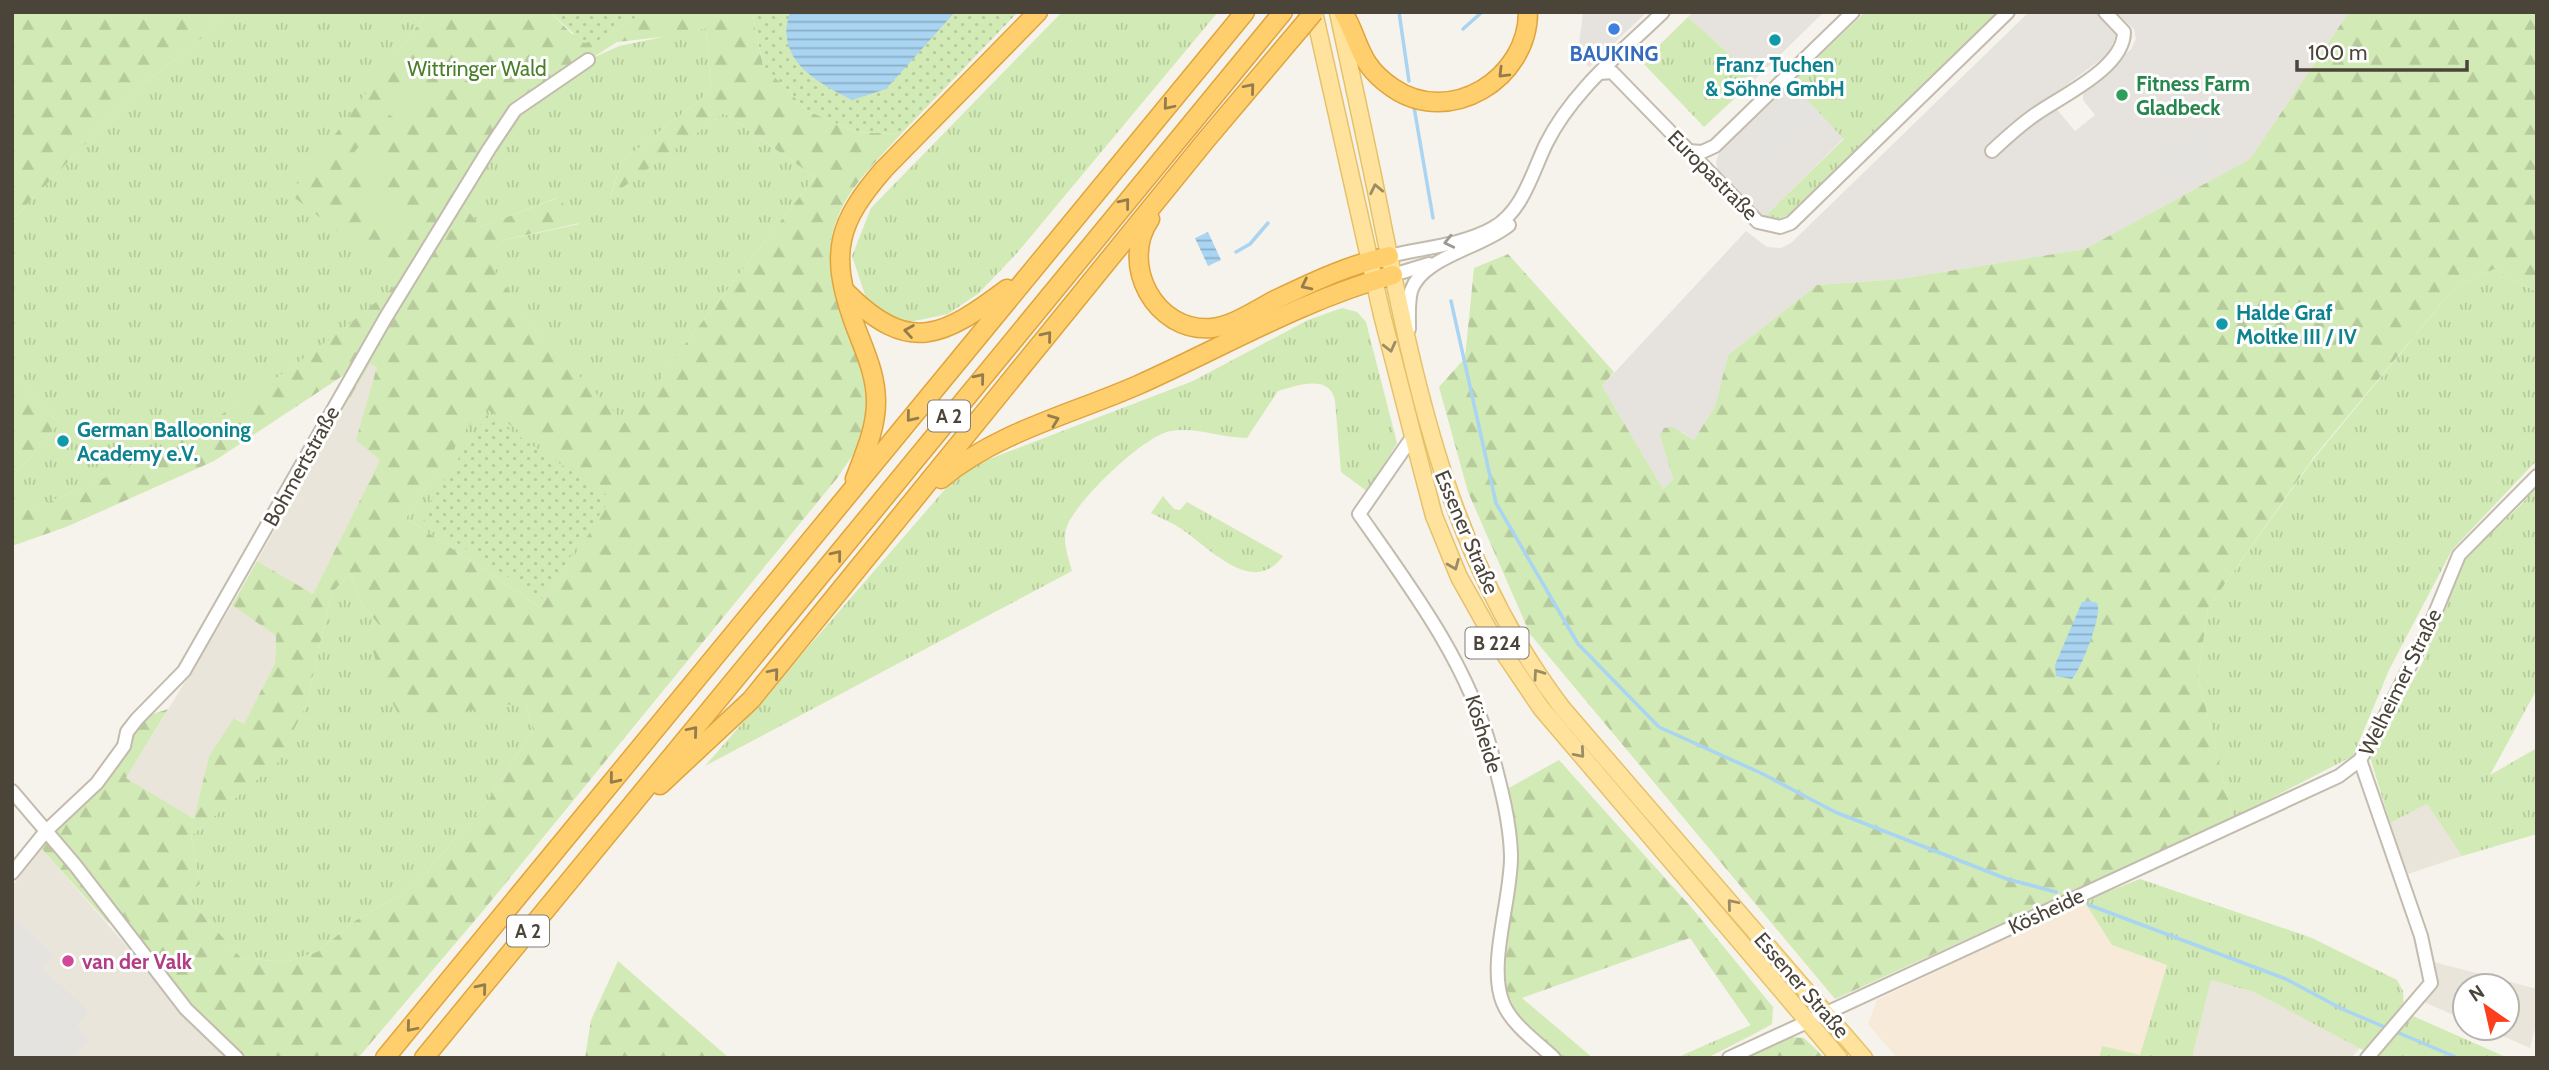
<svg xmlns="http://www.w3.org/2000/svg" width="2549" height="1070" font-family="Cabin,sans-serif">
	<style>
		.residential { fill: #eae5da }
		.commercial { fill: #f7ead8 }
		.industrial { fill: #e6e2dd }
		.grass { fill: url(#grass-tufts) }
		.forest { fill: url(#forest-firs); fill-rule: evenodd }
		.park { fill: url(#park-dots) }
		.pitch { fill: #d2eab5 }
		.parking { fill: #e5e3e0 }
		.water { fill: url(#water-rules) }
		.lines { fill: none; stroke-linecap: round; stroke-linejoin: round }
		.stream { stroke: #a9d4f2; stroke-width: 3.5 }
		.minor-casing { stroke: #c2bbae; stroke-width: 16 }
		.major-casing { stroke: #e6c16a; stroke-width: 19 }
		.highway-casing { stroke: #e0a43c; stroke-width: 21 }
		.minor { stroke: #fff; stroke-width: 12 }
		.major { stroke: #ffe39c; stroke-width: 16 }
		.highway { stroke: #ffcf6e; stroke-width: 18 }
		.highway-bridge-casing { stroke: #e0a43c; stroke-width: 21; stroke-linecap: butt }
		.highway-bridge { stroke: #ffcf6e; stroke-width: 18 }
		.oneway { stroke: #937c4e }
		.oneway2 { stroke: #9c8c66 }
		.oneway3 { stroke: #9c9892 }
		.shop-dot { fill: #3f7fe0; stroke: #fff; stroke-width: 2.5 }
		.culture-dot { fill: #0f9aa8; stroke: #fff; stroke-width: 2.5 }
		.leisure-dot { fill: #2e9e5b; stroke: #fff; stroke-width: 2.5 }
		.hotel-dot { fill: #d1479c; stroke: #fff; stroke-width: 2.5 }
		.labels { text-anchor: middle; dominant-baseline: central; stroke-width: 6; stroke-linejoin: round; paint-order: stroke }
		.shield { fill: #fff; stroke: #817c74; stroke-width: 2 }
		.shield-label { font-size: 19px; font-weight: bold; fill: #4b4439 }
		.shop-label { font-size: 21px; font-weight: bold; fill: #366cbe; stroke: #fff }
		.culture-label { font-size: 21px; font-weight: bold; fill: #0d838f; stroke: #fff; text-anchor: start }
		.park-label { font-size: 21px; fill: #4a7f2a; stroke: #fff }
		.leisure-label { font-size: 21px; font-weight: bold; fill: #27864d; stroke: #fff; text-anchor: start }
		.street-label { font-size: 21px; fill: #4b4439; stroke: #fff }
		.hotel-label { font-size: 21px; font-weight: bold; fill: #b23c85; stroke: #fff; text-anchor: start }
	</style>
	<defs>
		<pattern id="grass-tufts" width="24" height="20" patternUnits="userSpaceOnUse" patternTransform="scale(1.75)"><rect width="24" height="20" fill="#d2eab5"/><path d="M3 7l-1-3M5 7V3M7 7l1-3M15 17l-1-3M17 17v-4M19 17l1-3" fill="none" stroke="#b6ca9c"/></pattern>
		<pattern id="forest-firs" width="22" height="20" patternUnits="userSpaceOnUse" patternTransform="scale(1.75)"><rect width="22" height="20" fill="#d2eab5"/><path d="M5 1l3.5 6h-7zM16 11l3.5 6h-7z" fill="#b6ca9c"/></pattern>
		<pattern id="park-dots" width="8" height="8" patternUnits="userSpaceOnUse" patternTransform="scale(1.75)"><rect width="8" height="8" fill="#d2eab5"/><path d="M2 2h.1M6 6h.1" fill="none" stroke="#b6ca9c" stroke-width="1.8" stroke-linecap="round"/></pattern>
		<pattern id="water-rules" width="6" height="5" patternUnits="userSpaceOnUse" patternTransform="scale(1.75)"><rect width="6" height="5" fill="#a9d4f2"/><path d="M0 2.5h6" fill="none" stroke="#8caec5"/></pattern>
	</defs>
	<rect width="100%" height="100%" fill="#f6f3ec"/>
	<g class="residential">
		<polygon points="370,363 377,367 372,393 380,460 313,594 257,561"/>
		<polygon points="232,605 276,636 275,663 244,724 235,718 209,756 194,820 126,778"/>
		<polygon points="2427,804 2462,856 2408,874 2390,823"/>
		<polygon points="42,849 183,1011 229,1058 12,1058 12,886"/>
		<polygon points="2434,962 2537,989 2537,1019 2530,1048 2484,1028 2507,1028 2507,986 2465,986 2465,1020 2424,1002 2435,985"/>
		<polygon points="2211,980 2254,992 2360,1048 2351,1058 2192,1058"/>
	</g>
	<polygon class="commercial" points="2084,901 2112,945 2167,965 2140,1056 2102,1046 2099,1058 1897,1058 1868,1024 1877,1000"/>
	<g class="industrial">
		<polygon points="1583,12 1647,12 1589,67 1578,53"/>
		<polygon points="1693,12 1824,12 1752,82 1749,72 1688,17"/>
		<polygon points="2029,12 2097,12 2117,34 2108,54 2048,99 2075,131 2095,115 2083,100 2083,94 2131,49 2136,39 2134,29 2115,12 2349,12 2250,159 2085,249 1900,279 1817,285 1728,355 1715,406 1694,440 1682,432 1660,436 1673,479 1663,489 1602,386 1746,231 1767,247 1781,248 1791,243"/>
		<polygon points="1791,83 1844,138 1763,218 1718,172 1716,162 1719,153"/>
	</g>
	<g class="grass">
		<path d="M222,12H420L424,17L291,194L402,281C285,380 158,466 12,515V479L59,423L12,375V220L140,87L201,39Z"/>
		<polygon points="1062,12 1218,12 1017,253 979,293 948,314 900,324 867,301 852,256 871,208"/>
		<polygon points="1865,12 2000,12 1789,215 1771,221 1763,218 1844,139 1791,83"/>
		<polygon points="1688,17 1749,72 1752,82 1704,127 1642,62"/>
		<polygon points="706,28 711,91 621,162 611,195 724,113 815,177 685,344 628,427 536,332 486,259 504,240 579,224 557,198 481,227 458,198 515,110 588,60 619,46"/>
		<polygon points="2494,269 2537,292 2536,461 2452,550 2389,670 2353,756 2233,818 2198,677 2208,608 2312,461 2455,287"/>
		<path d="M1342,308L1357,312L1366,322L1397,443L1368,492L1341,472L1335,401C1330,373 1296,386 1278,391L1247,438C1221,438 1197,427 1171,431C1144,435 1079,499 1068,524C1061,539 1068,556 1072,571L705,766L947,487L979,463L1193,381L1308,320Z"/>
		<polygon points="482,405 616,495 540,607 406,518"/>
		<polygon points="2537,485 2537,689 2490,775 2537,748 2537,834 2462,856 2427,804 2390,823 2370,757 2423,662 2466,556 2521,505"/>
		<path d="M1163,496L1174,509L1180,510L1187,502L1283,556C1253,598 1209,547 1180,528C1171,522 1160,518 1151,513Z"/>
		<polygon points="350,573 362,604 384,631 525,702 533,730 487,802 414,886 355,921 317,952 286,962 241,958 185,895 200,884 191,836 278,761 307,703 331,594"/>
		<polygon points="2140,879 2312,938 2397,980 2403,991 2404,1012 2508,1058 2378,1058 2254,992 2211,980 2192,1058 2099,1058 2102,1046 2140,1055 2167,965 2112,945 2084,901"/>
		<polygon points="1522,998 1593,1058 1562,1058 1517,1018 1506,1000"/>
		<polygon points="1751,1025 1756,1033 1707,1058 1676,1058"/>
	</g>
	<g class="forest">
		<polygon points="12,12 222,12 201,39 140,87 12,220"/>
		<path d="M420,12H550L572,34L599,40L644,12H752L763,65L808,111L857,132L901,134C878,160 850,185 837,219C807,294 886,359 862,436C858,450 846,464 838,477L482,912L358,1058H242L188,1004L122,919L108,923L42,849L56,826L81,805L138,719L168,709L126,778L194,819L209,756L234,718L244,724L275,663L276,636L232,605L257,561L313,594L380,460L356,440L377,367L370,364L335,423L344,375L214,461L66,527L12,546V515C158,466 285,380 401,281L290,194L424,17ZM706,28L711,91L621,162L611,196L724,113L815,177L685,344L628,426L536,332L487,259L504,240L580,223L558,198L481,227L458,198L515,110L556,81L617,42L671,36ZM482,406L615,495L540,607L406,518ZM350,573L362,604L384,631L372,647L381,681L402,721L525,702L533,730L487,802L414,886L355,921L317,952L286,962L241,958L185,895L200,884L191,836L278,762L307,703L331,594Z"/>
		<polygon points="2349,12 2537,12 2537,292 2494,269 2455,287 2314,457 2208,608 2198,677 2233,818 1835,999 1530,634 1468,492 1439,387 1465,358 1474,268 1508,254 1614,372 1602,386 1663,489 1673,479 1660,436 1664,428 1673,427 1694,440 1715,406 1728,355 1817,285 1900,279 2085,249 2250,159"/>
		<polygon points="12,375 59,423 12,479"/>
		<polygon points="1559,760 1691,907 1773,1007 1772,1024 1756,1033 1690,938 1522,998 1506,1000 1503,983 1517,858 1507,789"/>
		<polygon points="618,961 729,1058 585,1058 591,1020"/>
		<polygon points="1790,1037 1804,1038 1825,1058 1747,1058"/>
	</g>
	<g class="park">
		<polygon points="550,12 644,12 599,40 584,43"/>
		<polygon points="752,12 1018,12 901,134 857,132 808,111 763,65"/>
		<polygon points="487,415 611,498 541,599 420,518"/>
	</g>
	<g class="pitch">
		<polygon points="411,81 425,92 401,123 387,113"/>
		<polygon points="363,141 395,165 382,182 350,158"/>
		<polygon points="375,192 407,216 395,233 362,209"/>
	</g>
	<g class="parking">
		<polygon points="1789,94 1796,101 1802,95 1820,113 1768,163 1745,137"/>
		<polygon points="2202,124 2214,136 2207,144 2221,159 2184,187 2181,184 2175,190 2156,169 2161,164 2156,158 2184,132 2189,137"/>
		<polygon points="12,916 54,955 42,968 89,1012 76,1024 89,1042 70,1058 12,1058"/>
	</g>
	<g class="water">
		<path d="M790,12H955L886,89L852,100C817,82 774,60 790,12Z"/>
		<polygon points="1208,232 1221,260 1208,266 1195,238"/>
		<path d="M2089,601L2097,603C2103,614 2081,669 2072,679L2056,676L2055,665L2082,602Z"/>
	</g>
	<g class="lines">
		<g class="stream">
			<polyline points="1399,12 1409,81"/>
			<polyline points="1463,29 1482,12"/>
			<polyline points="1414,107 1433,218"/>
			<polyline points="1236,252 1250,244 1268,223"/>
			<polyline points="1451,301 1496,503 1578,644 1659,727 1763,774 1835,812 2007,879 2056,892"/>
			<polyline points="2089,905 2286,979 2342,1009 2387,1028"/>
			<polyline points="2394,1031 2458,1058"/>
		</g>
		<defs>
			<g id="minor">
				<polyline points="1600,73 1612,72 1758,222 1780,227 1791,223 2008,12"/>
				<polyline points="1688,151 1702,152 1715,146 1853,12"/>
				<path d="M1992,151C2007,137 2022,123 2039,112C2064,95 2124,67 2124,32L2105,12"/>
				<path d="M1389,256C1422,248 1463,245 1493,228C1523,211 1532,173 1546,144C1573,90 1621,53 1663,12"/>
				<polyline points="1393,275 1429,264"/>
				<path d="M1409,329C1409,317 1408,303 1411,291C1422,257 1481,248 1509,225"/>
				<path d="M1413,436L1359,514C1411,588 1467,662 1491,750C1500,784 1510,820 1511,855C1512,897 1487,965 1503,1003C1512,1025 1537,1042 1554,1058"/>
				<polyline points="2360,760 2421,936 2431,983 2367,1058"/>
				<polyline points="12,791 75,865 186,1009 237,1058"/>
				<polyline points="12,873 46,831 97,783 124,746 127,732 137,719 184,671 386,317 489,149 515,110 588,60"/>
				<polyline points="1729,1058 2339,776 2360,760 2384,718 2429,628 2459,555 2537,476"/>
			</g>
			<g id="major">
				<polyline points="1314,12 1382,315 1413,436 1434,516 1459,577 1491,634 1541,708 1839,1058"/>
				<path d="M1338,12C1353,83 1369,154 1383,226C1418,399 1453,565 1563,709L1864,1058"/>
			</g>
			<g id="highway">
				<path d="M1343,12C1361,42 1357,64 1393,88C1450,127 1528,79 1528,12"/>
				<path d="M1150,219C1119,264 1155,333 1212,328C1233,326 1256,310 1275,300C1313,282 1348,265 1389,256"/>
				<path d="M847,293C910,356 944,336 1007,289"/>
				<path d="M855,479C864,455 876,429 876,402C876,372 863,348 853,320C829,252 838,222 884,169L1038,12"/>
				<path d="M941,479C997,432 1072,414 1138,385C1223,347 1302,300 1393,275"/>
				<polyline points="660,785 751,700 1206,140 1299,30"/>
				<polyline points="385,1058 1245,12"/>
				<polyline points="424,1058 1283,12"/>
			</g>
		</defs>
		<use href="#minor" class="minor-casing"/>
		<use href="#major" class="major-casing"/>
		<use href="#highway" class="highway-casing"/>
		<use href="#minor" class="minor"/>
		<use href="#major" class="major"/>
		<use href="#highway" class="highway"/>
		<defs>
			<polyline id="highway-bridge" points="1299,30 1314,12"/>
		</defs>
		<use href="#highway-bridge" class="highway-bridge-casing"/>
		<use href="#highway-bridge" class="highway-bridge"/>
	</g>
	<defs><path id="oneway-chevron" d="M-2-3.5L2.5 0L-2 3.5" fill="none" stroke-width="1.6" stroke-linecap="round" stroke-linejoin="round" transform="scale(1.75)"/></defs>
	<g class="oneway">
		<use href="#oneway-chevron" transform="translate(1503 73) rotate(135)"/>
		<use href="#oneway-chevron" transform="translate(1250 88) rotate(-50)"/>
		<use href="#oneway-chevron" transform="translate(1168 105) rotate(130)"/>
		<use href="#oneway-chevron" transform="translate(1125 203) rotate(-51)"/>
		<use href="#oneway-chevron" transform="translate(1306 285) rotate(154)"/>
		<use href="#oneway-chevron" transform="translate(909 331) rotate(-171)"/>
		<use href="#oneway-chevron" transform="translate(1047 336) rotate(-51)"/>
		<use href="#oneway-chevron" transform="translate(980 378) rotate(-51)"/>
		<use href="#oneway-chevron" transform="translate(911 417) rotate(129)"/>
		<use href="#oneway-chevron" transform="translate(1054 420) rotate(-21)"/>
		<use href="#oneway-chevron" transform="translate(837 555) rotate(-51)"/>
		<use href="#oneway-chevron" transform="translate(774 673) rotate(-50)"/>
		<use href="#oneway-chevron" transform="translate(693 731) rotate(-50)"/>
		<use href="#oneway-chevron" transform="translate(614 779) rotate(129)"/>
		<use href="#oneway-chevron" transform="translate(482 988) rotate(-51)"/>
		<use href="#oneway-chevron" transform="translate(411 1027) rotate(130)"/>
	</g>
	<g class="oneway2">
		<use href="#oneway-chevron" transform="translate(1376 189) rotate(-102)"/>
		<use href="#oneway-chevron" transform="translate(1390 347) rotate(76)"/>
		<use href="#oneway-chevron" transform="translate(1454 565) rotate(68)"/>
		<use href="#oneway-chevron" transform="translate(1538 674) rotate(-125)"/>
		<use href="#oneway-chevron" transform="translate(1580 753) rotate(49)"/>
		<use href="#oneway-chevron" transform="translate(1732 904) rotate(-130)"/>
	</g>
	<use class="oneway3" href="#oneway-chevron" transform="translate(1449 242) rotate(167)"/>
	<circle class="shop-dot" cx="1614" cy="29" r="7"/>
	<g class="culture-dot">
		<circle cx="1775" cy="40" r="7"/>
		<circle cx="2222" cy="324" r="7"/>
		<circle cx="63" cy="441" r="7"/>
	</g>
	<circle class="leisure-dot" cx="2122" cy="95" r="7"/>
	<circle class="hotel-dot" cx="68" cy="961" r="7"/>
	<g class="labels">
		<g class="shield">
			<rect x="928" y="400.5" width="42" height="31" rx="5"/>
			<rect x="1465.5" y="627.5" width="63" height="31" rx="5"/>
			<rect x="507" y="915.5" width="42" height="31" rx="5"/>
		</g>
		<g class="shield-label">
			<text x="949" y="416">A 2</text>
			<text x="1497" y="643">B 224</text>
			<text x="528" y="931">A 2</text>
		</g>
		<g class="shop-label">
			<text x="1614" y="53">BAUKING</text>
		</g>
		<g class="culture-label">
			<text x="1775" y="64" text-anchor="middle">Franz Tuchen<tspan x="1775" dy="24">&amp; Söhne GmbH</tspan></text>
			<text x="2236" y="312">Halde Graf<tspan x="2236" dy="24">Moltke III / IV</tspan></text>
			<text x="77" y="429">German Ballooning<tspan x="77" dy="24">Academy e.V.</tspan></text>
		</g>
		<g class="park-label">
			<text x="477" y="68">Wittringer Wald</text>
		</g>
		<g class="leisure-label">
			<text x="2136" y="83">Fitness Farm<tspan x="2136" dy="24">Gladbeck</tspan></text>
		</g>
		<g class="street-label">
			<text transform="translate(1713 175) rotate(45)">Europastraße</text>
			<text transform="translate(301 466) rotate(-61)">Bohmertstraße</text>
			<text transform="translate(1467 532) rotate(67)">Essener Straße</text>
			<text transform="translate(2400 682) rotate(-64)">Welheimer Straße</text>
			<text transform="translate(1484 734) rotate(73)">Kösheide</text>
			<text transform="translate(2046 911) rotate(-25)">Kösheide</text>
			<text transform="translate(1802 985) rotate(49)">Essener Straße</text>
		</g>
		<g class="hotel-label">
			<text x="82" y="961">van der Valk</text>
		</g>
	</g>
	<rect width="2549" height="1070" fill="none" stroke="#4b4439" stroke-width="28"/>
	<g transform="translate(2486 1007) rotate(326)"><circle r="33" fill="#ffffff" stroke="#b7b4b0" stroke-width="2"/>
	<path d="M0-5L12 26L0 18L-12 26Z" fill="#fc3f1d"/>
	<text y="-10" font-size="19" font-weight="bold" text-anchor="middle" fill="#4b4439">N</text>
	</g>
	<path d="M2297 60v10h170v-10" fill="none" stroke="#4b4439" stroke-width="3.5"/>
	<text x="2308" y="60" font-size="21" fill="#4b4439" stroke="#ffffff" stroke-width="5" paint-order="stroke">100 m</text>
</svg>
